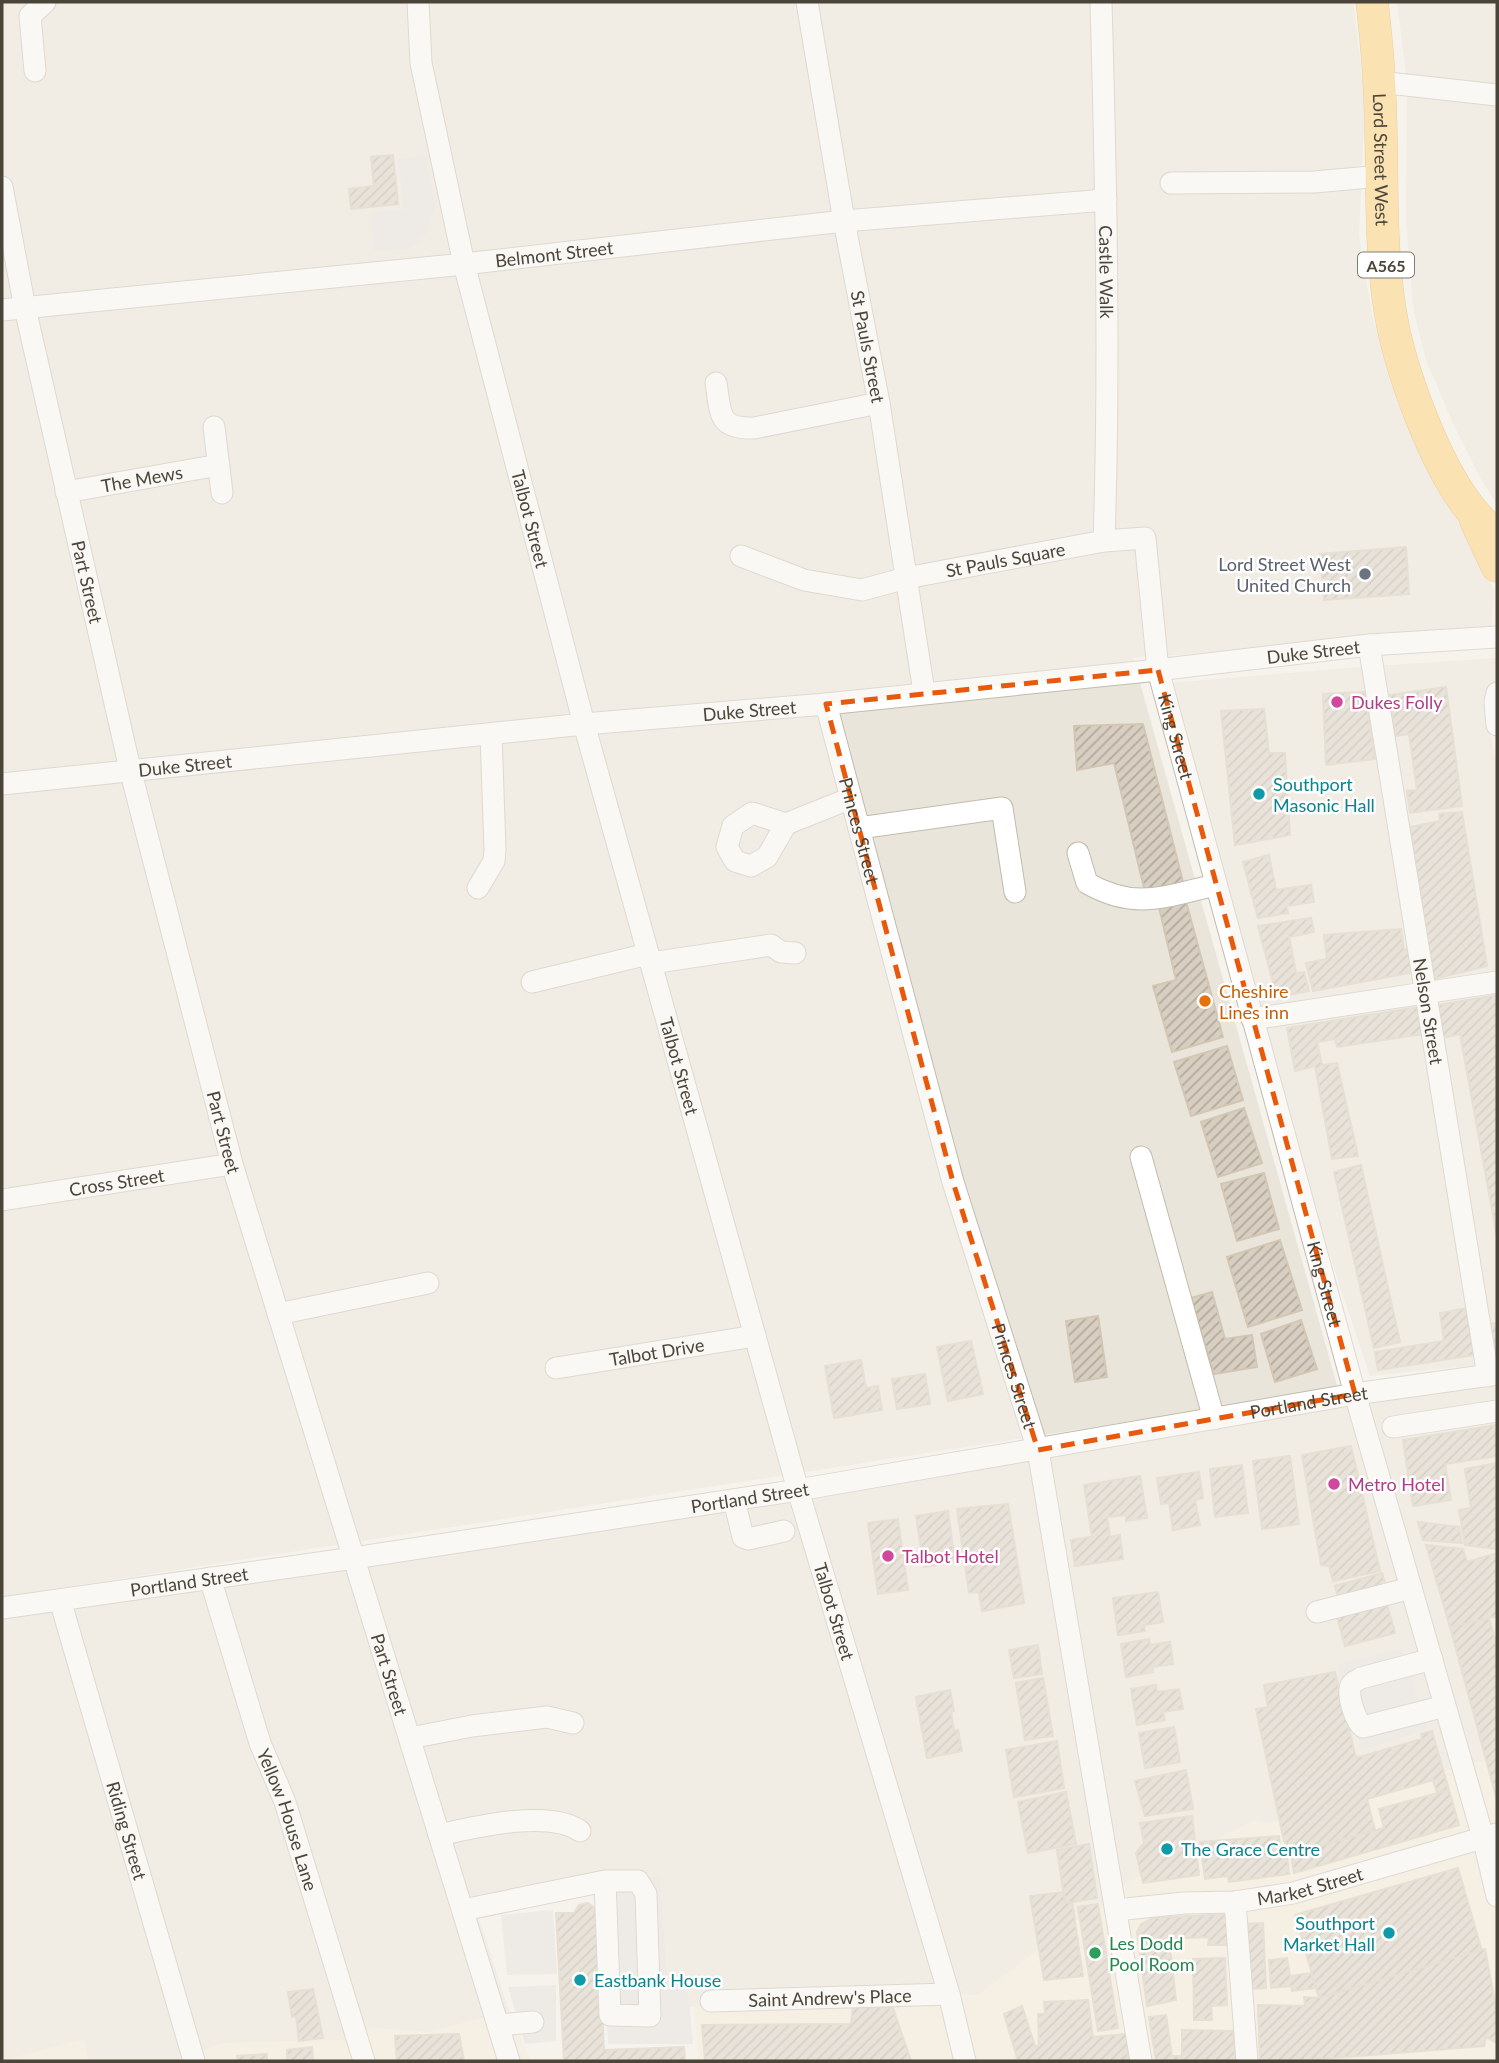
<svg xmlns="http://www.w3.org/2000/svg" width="1499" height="2063" font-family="Lato,sans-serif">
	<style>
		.residential { fill: #eae5da }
		.commercial { fill: #f7ead8 }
		.parking { fill: #e5e3e0 }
		.building { fill: url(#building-hatch); stroke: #d3c7b4; stroke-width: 2 }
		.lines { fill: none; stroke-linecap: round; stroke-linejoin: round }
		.minor-casing { stroke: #c2bbae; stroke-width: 23 }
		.highway-casing { stroke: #e0a43c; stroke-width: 33 }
		.minor { stroke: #fff; stroke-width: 21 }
		.highway { stroke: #ffcf6e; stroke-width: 32 }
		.marked { fill: none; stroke: #e8590c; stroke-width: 5; stroke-dasharray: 14 9; stroke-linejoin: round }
		.worship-dot { fill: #6b7280; stroke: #fff; stroke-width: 2.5 }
		.hotel-dot { fill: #d1479c; stroke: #fff; stroke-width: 2.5 }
		.culture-dot { fill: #0f9aa8; stroke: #fff; stroke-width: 2.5 }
		.food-dot { fill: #e8710a; stroke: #fff; stroke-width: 2.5 }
		.leisure-dot { fill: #2e9e5b; stroke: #fff; stroke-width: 2.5 }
		.labels { text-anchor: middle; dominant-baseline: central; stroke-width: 5; stroke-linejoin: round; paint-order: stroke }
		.shield { fill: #fff; stroke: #817c74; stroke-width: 2 }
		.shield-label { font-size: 16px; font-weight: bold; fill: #4b4439 }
		.street-label { font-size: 18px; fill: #4b4439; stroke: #fff }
		.worship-label { font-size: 18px; fill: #5b616d; stroke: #fff; text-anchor: end }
		.hotel-label { font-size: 18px; fill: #b23c85; stroke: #fff; text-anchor: start }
		.culture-label { font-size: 18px; fill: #0d838f; stroke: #fff; text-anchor: start }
		.food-label { font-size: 18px; fill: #c56008; stroke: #fff; text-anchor: start }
		.leisure-label { font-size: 18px; fill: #27864d; stroke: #fff; text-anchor: start }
	</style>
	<defs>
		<pattern id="building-hatch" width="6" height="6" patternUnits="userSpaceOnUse" patternTransform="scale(1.75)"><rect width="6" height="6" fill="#d8cfc1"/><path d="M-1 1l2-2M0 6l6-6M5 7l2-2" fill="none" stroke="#b1aa9e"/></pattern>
	</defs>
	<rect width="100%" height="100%" fill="#f6f3ec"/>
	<g class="residential">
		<polygon points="2,2 1353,2 1365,99 1359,236 1372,315 1389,379 1422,440 1494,590 1491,631 1133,658 1338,1389 2,1597"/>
		<polygon points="1397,2 1497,2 1497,504 1482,481 1453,423 1426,360 1414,312 1406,222 1407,82"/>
		<polygon points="1497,658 1497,690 1486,707 1497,770 1497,1363 1370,1376 1257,1037 1169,683 1361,667"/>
		<polygon points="1497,1374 1497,1760 1477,1762 1269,1823 1255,1820 1130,1881 978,1995 949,1994 690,2007 688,1988 668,1988 660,1877 598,1876 472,1897 509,2011 429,2032 368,2028 346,2040 224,2043 175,2061 89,2061 84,2039 2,2061 2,1615"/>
	</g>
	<g class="commercial">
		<polygon points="1497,1760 1497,2061 699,2061 694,2007 978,1995 1130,1881 1255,1820 1269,1823 1477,1762"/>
		<polygon points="510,2011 531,2061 175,2061 224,2043 346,2040 368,2028 429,2032"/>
		<polygon points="84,2039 89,2061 2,2061"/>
	</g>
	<g class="parking">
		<polygon points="426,156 435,206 426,233 417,244 407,249 374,251 372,213 404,209 398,159"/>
		<polygon points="1402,1648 1427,1730 1361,1750 1337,1664"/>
		<polygon points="598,1876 660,1877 668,1987 688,1987 693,2044 608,2044"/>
		<polygon points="553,1910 557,1974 507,1975 501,1915"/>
		<polygon points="556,1985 556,2041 525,2044 508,1987"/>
	</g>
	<g class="building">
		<polygon points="393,155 398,204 351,209 349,189 374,186 371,157"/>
		<polygon points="1406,547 1409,594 1324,600 1320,554"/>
		<polygon points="1446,687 1462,806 1410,813 1407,791 1417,790 1409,734 1395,736 1390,695"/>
		<polygon points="1365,692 1375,759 1326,765 1323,694"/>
		<polygon points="1264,709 1269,753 1285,753 1290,835 1235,845 1221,711"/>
		<polygon points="1143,724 1183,882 1145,892 1114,763 1077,770 1074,726"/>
		<polygon points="1462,812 1487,966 1433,979 1410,827 1440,821 1439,814"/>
		<polygon points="1269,855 1276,890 1311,885 1314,902 1286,906 1288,913 1258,918 1243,862"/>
		<polygon points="1185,898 1223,1037 1172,1052 1153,986 1176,980 1158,903"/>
		<polygon points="1311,918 1314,932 1289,937 1296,973 1304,972 1309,991 1277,997 1258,926"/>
		<polygon points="1401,929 1404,950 1412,948 1415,972 1313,991 1306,963 1327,959 1324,935"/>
		<polygon points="1497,995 1497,1237 1460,1034 1443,1038 1438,1005"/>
		<polygon points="1419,1007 1424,1034 1337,1047 1335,1039 1317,1042 1322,1065 1337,1063 1358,1156 1332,1159 1315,1066 1295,1071 1287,1028"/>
		<polygon points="1227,1046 1243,1100 1191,1116 1174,1062"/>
		<polygon points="1244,1108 1262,1163 1218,1177 1201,1122"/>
		<polygon points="1361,1165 1400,1342 1374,1348 1334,1172"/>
		<polygon points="1264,1173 1279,1229 1237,1241 1221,1184"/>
		<polygon points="1280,1240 1302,1310 1248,1327 1227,1257"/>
		<polygon points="1212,1292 1225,1339 1252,1335 1257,1367 1214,1374 1191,1298"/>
		<polygon points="1468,1308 1475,1355 1378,1370 1375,1352 1444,1341 1440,1313"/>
		<polygon points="1098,1316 1107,1377 1075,1382 1066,1321"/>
		<polygon points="1301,1320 1317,1369 1275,1382 1261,1334"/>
		<polygon points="1497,1323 1497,1354 1495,1355 1490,1324"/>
		<polygon points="971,1341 983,1394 948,1401 937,1347"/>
		<polygon points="861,1360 866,1388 878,1386 882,1410 834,1418 825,1366"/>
		<polygon points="925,1374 930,1404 897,1409 892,1379"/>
		<polygon points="1497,1425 1497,1456 1445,1464 1451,1500 1413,1506 1403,1440"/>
		<polygon points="1351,1446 1380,1571 1333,1581 1329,1566 1321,1565 1302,1455"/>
		<polygon points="1290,1456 1299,1524 1262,1529 1253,1461"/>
		<polygon points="1497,1463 1497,1549 1465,1545 1459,1510 1471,1508 1465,1469"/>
		<polygon points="1242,1465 1248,1513 1215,1517 1210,1469"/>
		<polygon points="1199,1472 1203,1498 1195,1500 1200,1525 1173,1530 1169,1503 1161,1504 1157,1478"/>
		<polygon points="1140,1476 1147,1518 1126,1521 1126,1515 1107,1517 1110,1537 1120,1535 1123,1559 1075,1566 1071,1540 1092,1537 1084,1485"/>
		<polygon points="1008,1504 1024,1603 982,1611 979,1592 969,1593 957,1509"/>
		<polygon points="948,1511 955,1562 924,1567 916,1516"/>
		<polygon points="898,1519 908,1590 878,1594 868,1523"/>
		<polygon points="1418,1522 1459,1527 1462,1543 1423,1540"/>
		<polygon points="1426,1545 1463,1549 1467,1562 1497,1553 1497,1616 1450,1627"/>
		<polygon points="1382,1573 1387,1590 1339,1601 1335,1586"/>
		<polygon points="1158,1592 1163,1622 1144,1625 1145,1631 1118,1635 1113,1598"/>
		<polygon points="1387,1604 1395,1633 1345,1646 1337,1617"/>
		<polygon points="1489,1618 1497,1646 1497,1800 1450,1627"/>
		<polygon points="1149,1639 1150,1645 1170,1642 1173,1664 1152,1667 1153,1672 1126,1677 1121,1644"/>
		<polygon points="1038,1645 1042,1674 1014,1678 1009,1650"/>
		<polygon points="1335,1672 1356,1758 1422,1739 1421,1734 1432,1731 1449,1790 1437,1793 1433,1780 1367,1799 1375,1830 1291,1854 1284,1841 1256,1709 1268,1707 1264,1685"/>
		<polygon points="1043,1678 1053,1736 1025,1740 1016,1683"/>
		<polygon points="1156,1685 1157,1692 1179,1689 1183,1709 1163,1712 1165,1720 1137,1725 1131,1689"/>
		<polygon points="950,1690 954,1711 951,1712 954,1731 958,1730 962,1751 927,1758 916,1697"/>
		<polygon points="1174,1727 1180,1762 1145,1768 1139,1733"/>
		<polygon points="1057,1741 1064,1788 1014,1797 1006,1750"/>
		<polygon points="1186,1770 1193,1809 1145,1816 1135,1781"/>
		<polygon points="1449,1790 1459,1825 1294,1873 1291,1854 1384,1828 1379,1809"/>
		<polygon points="1066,1792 1076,1844 1028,1853 1018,1802"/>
		<polygon points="1192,1816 1199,1875 1143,1883 1136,1853 1144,1843 1140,1823"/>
		<polygon points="1279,1836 1280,1846 1286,1846 1289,1874 1229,1882 1228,1876 1205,1879 1200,1842"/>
		<polygon points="1089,1844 1097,1898 1065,1903 1057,1850"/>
		<polygon points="1458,1868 1482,1951 1319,1998 1295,1915"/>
		<polygon points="1064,1892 1065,1903 1072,1902 1083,1976 1044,1980 1030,1896"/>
		<polygon points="588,1903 597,1910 604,2050 684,2047 685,2061 564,2061 556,1913 574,1913 579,1905"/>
		<polygon points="1098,1904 1118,2028 1098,2031 1078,1907"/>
		<polygon points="1229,1914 1230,1945 1208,1945 1209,1937 1169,1939 1176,2000 1147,2006 1137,1932 1141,1924 1153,1918"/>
		<polygon points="1263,1923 1266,1988 1250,1989 1246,1924"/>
		<polygon points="1485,1949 1497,2013 1497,2043 1486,2037 1484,2046 1295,2061 1260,2061 1258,2005 1305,2006 1304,1997 1319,1998"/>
		<polygon points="1225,1958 1227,2005 1211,2006 1212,2020 1194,2020 1193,1959"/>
		<polygon points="1287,1958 1290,1976 1311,1973 1316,1988 1292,1991 1291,1986 1271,1988 1269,1960"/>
		<polygon points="313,1989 323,2038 299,2041 296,2016 292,2017 288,1992"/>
		<polygon points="1088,2000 1093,2037 1126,2034 1129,2061 1018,2061 1004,2014 1022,2006 1035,2046 1039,2046 1038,2014 1045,2014 1044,2002"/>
		<polygon points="853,2005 893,2008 911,2061 705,2061 702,2025 851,2024"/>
		<polygon points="1166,2015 1172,2056 1182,2056 1182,2030 1233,2031 1236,2061 1156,2061 1149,2017"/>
		<polygon points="459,2034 464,2061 397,2061 395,2036"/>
		<polygon points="312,2047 313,2061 287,2061 287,2050"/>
		<polygon points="267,2054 267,2061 238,2061 237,2056"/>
	</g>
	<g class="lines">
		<defs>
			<g id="minor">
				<path id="s1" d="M418,2L421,63L464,264L584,724L798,1490L949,1994L965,2061"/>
				<path id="s2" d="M807,2L844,221L879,403L924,692"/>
				<path id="s3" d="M1101,2C1106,181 1110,361 1104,541"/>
				<polyline points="35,71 30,16 45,2"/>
				<polyline points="1379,82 1497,95"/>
				<polyline points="1171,183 1314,182 1382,176"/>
				<path id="s4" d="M2,187L25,308L130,769L232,1164L509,2061"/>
				<path id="s5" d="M2,310L464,264L844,221L1106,200"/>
				<path d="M716,383C721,413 717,429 754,428L879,403"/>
				<polyline points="214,427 222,493"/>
				<path id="s6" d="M66,492L219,465"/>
				<path id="s7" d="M741,556L804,580L862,590L906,578L1104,541L1145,538L1158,670L1355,1394L1483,1837L1497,1896"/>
				<path id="s8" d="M1369,645L1488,1376"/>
				<polyline points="1497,693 1495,702 1497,725"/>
				<path id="s9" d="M826,704L953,1182L1038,1450L1141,2061"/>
				<path id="s10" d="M2,784L584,724L826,704L1148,671L1369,645L1497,637"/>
				<polyline points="786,824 752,813 733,826 727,847 735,861 751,866 767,857 786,824 851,798"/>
				<polyline points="859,828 1002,808 1015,892"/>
				<path d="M1078,853L1087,883C1136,911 1165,896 1216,885"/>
				<polyline points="478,888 494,861 495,850 491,734"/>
				<polyline points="651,963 771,945 781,952 795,953"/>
				<polyline points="532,982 648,954"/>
				<polyline points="1252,1019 1497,982"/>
				<polyline points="1141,1157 1214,1419"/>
				<path id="s11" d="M2,1200L232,1164"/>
				<polyline points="278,1314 428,1283"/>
				<path id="s12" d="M556,1368L755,1336"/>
				<polyline points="1393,1427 1497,1411"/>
				<polyline points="734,1500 743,1537 748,1539 784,1531"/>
				<path id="s13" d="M210,1578L260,1743L285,1802L364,2061"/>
				<path id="s14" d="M60,1600L194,2061"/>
				<path id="s15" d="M2,1608L354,1558L798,1490L1355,1394L1497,1374"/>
				<polyline points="1317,1612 1411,1588"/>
				<path d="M1432,1659L1361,1678C1358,1680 1354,1681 1352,1684C1345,1692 1356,1722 1363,1727L1445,1706"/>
				<polyline points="410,1738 472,1726 547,1717 573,1723"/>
				<path d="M439,1835C475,1827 549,1809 580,1831"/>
				<polyline points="1235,1902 1247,2061"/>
				<polyline points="463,1910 605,1881 638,1881 646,1894 650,2016 610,2015 605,1881"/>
				<path id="s16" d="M1116,1910L1184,1903L1235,1902L1293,1893L1496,1834"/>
				<path id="s17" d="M711,2001L949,1994"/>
				<polyline points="498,2025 533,2022"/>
			</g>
			<g id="highway">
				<path id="s18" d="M1372,2C1375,28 1378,55 1379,81C1384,157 1378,235 1390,310C1399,368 1435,466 1472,511C1480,521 1489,529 1497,538"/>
				<polyline points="1476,521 1497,566"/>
			</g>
		</defs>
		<use href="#minor" class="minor-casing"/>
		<use href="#highway" class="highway-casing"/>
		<use href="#minor" class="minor"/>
		<use href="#highway" class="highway"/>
	</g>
	<path d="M0 0H1499V2063H0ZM1158,670L1355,1394L1038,1450L953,1182L826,704Z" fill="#f6f3ec" fill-opacity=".55" fill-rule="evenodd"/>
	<path class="marked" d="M1158,670L1355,1394L1038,1450L953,1182L826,704Z"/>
	<circle class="worship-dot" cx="1365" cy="574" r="7"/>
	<g class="hotel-dot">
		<circle cx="1337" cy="702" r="7"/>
		<circle cx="1334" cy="1484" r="7"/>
		<circle cx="888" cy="1556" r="7"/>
	</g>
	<g class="culture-dot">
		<circle cx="1259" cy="794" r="7"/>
		<circle cx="1167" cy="1849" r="7"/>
		<circle cx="1389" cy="1933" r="7"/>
		<circle cx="580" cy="1980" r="7"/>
	</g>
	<circle class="food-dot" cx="1205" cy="1001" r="7"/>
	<circle class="leisure-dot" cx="1095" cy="1953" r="7"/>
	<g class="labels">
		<rect class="shield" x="1358" y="252.5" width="56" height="25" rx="5"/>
		<g class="shield-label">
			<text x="1386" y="265">A565</text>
		</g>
		<g class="street-label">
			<text stroke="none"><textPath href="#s18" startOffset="158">Lord Street West</textPath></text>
			<text stroke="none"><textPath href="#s5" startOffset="555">Belmont Street</textPath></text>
			<text stroke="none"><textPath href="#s3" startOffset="270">Castle Walk</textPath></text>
			<text stroke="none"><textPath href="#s2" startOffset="350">St Pauls Street</textPath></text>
			<text stroke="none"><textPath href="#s6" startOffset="77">The Mews</textPath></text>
			<text stroke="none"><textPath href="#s1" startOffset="530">Talbot Street</textPath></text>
			<text stroke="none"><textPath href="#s7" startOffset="273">St Pauls Square</textPath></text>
			<text stroke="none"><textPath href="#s4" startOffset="404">Part Street</textPath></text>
			<text stroke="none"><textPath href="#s10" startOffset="1318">Duke Street</textPath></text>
			<text stroke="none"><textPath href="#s10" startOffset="751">Duke Street</textPath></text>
			<text stroke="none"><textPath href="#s7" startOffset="616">King Street</textPath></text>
			<text stroke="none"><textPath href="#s10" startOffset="184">Duke Street</textPath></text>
			<text stroke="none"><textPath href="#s9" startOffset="131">Princes Street</textPath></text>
			<text stroke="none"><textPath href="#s8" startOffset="371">Nelson Street</textPath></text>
			<text stroke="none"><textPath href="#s1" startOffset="1097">Talbot Street</textPath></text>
			<text stroke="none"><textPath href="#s4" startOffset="971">Part Street</textPath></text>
			<text stroke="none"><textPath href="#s11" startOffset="116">Cross Street</textPath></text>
			<text stroke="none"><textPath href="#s7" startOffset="1183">King Street</textPath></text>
			<text stroke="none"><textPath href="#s12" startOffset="102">Talbot Drive</textPath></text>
			<text stroke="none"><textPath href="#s9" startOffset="698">Princes Street</textPath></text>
			<text stroke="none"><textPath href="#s15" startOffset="1323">Portland Street</textPath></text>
			<text stroke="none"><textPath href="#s15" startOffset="756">Portland Street</textPath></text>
			<text stroke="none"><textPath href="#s15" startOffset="189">Portland Street</textPath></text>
			<text stroke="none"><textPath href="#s1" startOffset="1664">Talbot Street</textPath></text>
			<text stroke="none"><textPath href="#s4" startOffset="1538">Part Street</textPath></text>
			<text stroke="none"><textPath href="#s13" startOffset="254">Yellow House Lane</textPath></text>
			<text stroke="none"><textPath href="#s14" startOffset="240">Riding Street</textPath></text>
			<text stroke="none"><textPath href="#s16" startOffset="196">Market Street</textPath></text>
			<text stroke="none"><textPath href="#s17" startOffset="119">Saint Andrew's Place</textPath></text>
		</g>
		<g class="worship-label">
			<text x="1351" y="564">Lord Street West<tspan x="1351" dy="21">United Church</tspan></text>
		</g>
		<g class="hotel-label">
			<text x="1351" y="702">Dukes Folly</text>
			<text x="1348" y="1484">Metro Hotel</text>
			<text x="902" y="1556">Talbot Hotel</text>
		</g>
		<g class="culture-label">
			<text x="1273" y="784">Southport<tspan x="1273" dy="21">Masonic Hall</tspan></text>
			<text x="1181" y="1849">The Grace Centre</text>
			<text x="1375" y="1923" text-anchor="end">Southport<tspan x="1375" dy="21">Market Hall</tspan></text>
			<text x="594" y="1980">Eastbank House</text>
		</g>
		<g class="food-label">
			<text x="1219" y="991">Cheshire<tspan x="1219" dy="21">Lines inn</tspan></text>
		</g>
		<g class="leisure-label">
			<text x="1109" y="1943">Les Dodd<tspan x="1109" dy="21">Pool Room</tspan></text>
		</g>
	</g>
	<rect width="1499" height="2063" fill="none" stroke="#4b4439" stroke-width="7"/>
</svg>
